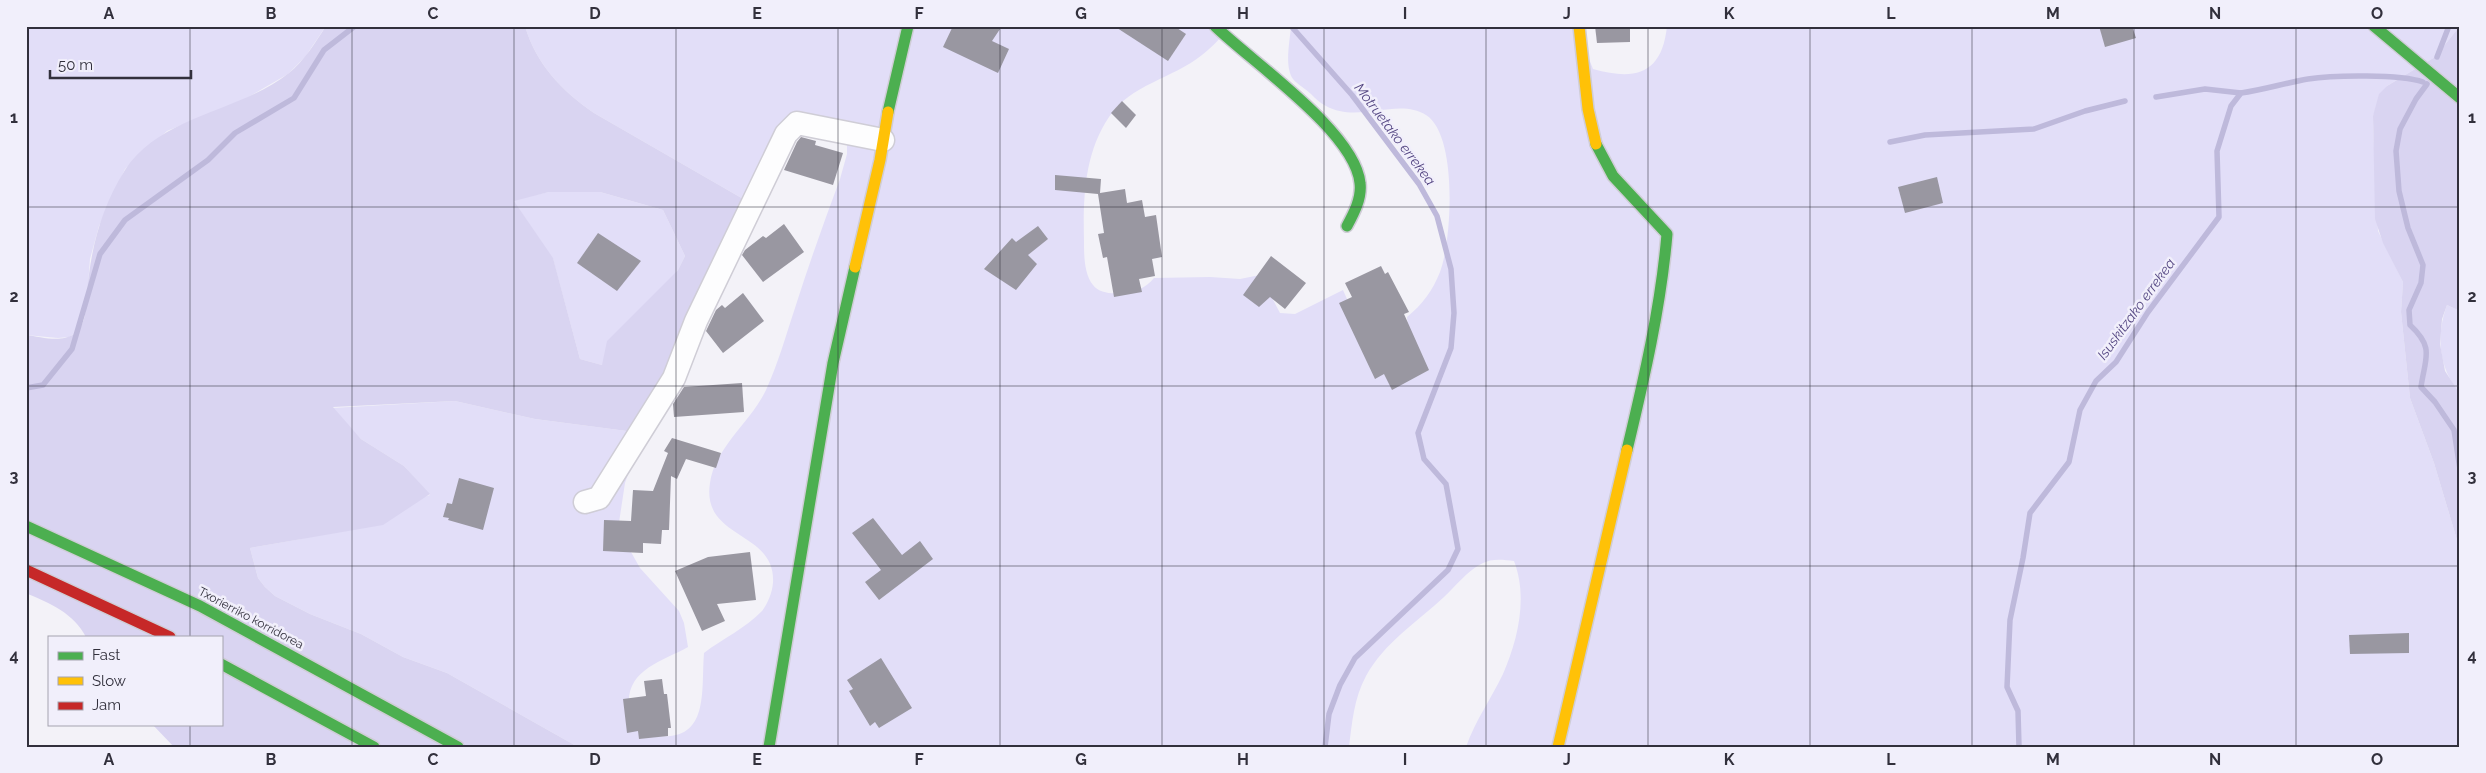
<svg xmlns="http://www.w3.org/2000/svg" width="2486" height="773" font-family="Raleway,sans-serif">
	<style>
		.green { fill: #e2def8 }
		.forest { fill: #d9d4f1; fill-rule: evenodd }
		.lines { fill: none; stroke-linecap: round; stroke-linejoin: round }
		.stream { stroke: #beb9db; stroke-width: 5.5 }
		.building { fill: #9997a1 }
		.street-casing { stroke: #cfcdd6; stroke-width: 25 }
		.fast-casing { stroke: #cfcdd6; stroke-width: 14 }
		.slow-casing { stroke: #cfcdd6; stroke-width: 14 }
		.jam-casing { stroke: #cfcdd6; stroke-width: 14 }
		.street { stroke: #fdfdfe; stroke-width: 22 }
		.fast { stroke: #4caf50; stroke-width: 11 }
		.slow { stroke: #ffc107; stroke-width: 11 }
		.jam { stroke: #c62828; stroke-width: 11 }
		.grid { fill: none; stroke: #32303c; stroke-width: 1; stroke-opacity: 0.55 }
		.labels { text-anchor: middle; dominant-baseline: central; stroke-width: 5; stroke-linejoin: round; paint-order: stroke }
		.street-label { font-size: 12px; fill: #32303c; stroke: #f1effb }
		.water-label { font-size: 14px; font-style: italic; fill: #534581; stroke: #f1effb }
		.neatline { fill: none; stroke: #32303c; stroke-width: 2 }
		.grid-label { font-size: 16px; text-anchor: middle; font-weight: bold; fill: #32303c }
	</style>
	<rect width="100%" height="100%" fill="#f3f2f8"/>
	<g class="green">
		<polygon points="26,26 326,26 305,57 288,74 245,99 167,131 125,169 99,226 90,259 86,309 82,324 77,332 69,337 58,338 26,335"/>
		<path d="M525,26H1232C1222,35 1213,47 1202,55C1172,79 1131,84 1109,117C1084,154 1083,199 1084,241C1084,255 1084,274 1093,285C1099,293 1111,294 1121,293C1135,292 1145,289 1154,278L1210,277L1240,279L1260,275L1280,313L1295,314L1343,290L1358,324L1409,340L1407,317C1422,305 1433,290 1440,272C1452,240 1458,135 1426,115C1398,97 1358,124 1326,106C1320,103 1315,98 1311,94C1306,89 1297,84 1293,79C1284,66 1290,41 1291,26H1576L1593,69C1636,81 1662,74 1667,26H2460L2435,57L2387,86L2373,116V127L2378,231L2403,282L2401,312L2410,398L2434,463L2460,550V747H1466C1475,721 1491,699 1503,674C1518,640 1528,597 1514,561C1503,560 1492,558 1481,564C1466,572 1456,586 1444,597C1416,623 1385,642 1366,676C1354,698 1352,723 1349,747H578L447,673L403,657L361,634L310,614L275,596L265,587L258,578L250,548L301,539L430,495L404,466L361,439L332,408L455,401L535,419L642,433L625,483L618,529L640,568L679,611L684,623L688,647C661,662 626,670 629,706L658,736C710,741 701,690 704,653C722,639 746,628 762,611C768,603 772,593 773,583C776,530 701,540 710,483C715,447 751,422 766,390C778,364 786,335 795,308C809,264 824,222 840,179L847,154V142L801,128L752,204L594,113C562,91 536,64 525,26Z"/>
		<polygon points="549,192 600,192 663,210 685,256 678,270 602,365 580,359 553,259 513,200"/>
		<path d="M2447,305L2460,311V393C2438,368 2436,335 2447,305Z"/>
	</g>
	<g class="forest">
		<path d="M326,26H525C536,64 562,91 594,113L752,204L642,433L535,419L455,401L333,407L361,439L404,466L430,494L383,525L250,548L258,578L265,587L275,596L310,614L361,634L403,657L447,673L578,747H174L152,724H221V637H86C74,613 49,603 26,593V335C41,337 61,343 74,334C87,325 86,305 87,292C91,248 101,208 125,170C161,115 238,113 289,73C304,61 315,43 326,26ZM549,192H600L663,210L685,256L678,270L607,341L602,365L580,359L553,258L514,201Z"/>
		<polygon points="2460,26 2460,311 2447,305 2442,319 2440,344 2445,371 2460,394 2460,550 2434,463 2410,398 2401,312 2403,282 2383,243 2375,219 2373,116 2379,94 2387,86 2435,57"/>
	</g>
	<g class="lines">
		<g class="stream">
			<polyline points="1291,26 1352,95 1419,184 1437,216 1451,269 1454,313 1451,348 1418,433 1424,459 1446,484 1458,549 1448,570 1355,658 1340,685 1329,714 1325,747"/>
			<polyline points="2437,57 2449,26"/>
			<path d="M2427,84L2416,99L2400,129L2396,151L2399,191L2408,228L2423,265L2421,283L2409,310L2410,325C2435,348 2425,358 2421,387L2435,402L2454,430L2460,469"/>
			<polyline points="2156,97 2205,89 2241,93"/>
			<polyline points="1890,142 1925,135 2034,129 2085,111 2125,101"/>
			<polyline points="26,388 43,385 72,349 100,254 125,220 208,160 235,133 294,98 324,50 355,26"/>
			<path d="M2019,747L2018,711L2007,687L2010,620L2023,558L2030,513L2069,462L2080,410L2096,381L2116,362L2148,312L2219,217L2217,151L2231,106L2241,93C2263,90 2285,83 2308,79C2333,75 2401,74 2423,82"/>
		</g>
	</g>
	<g class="building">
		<polygon points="953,26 1002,26 992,41 1009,49 998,73 943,47"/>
		<polygon points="1114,26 1174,26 1186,34 1168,61"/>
		<polygon points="1595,26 1630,26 1630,42 1597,43"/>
		<polygon points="2099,26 2132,26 2136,38 2105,47"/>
		<polygon points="1122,101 1136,115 1126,128 1111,113"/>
		<polygon points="801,137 816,141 815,145 843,153 833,185 784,170 797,142"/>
		<polygon points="1055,175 1101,179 1100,193 1125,189 1127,203 1142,200 1145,217 1156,215 1162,257 1152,259 1155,276 1139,279 1142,292 1114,297 1107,257 1103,258 1098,234 1104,233 1098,194 1055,190"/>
		<polygon points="1937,177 1943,203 1905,213 1898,187"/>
		<polygon points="784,224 804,252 763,282 742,255 745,250 763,236 766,238"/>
		<polygon points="1038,226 1048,239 1028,255 1037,264 1016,290 984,269 1012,238 1016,242"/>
		<polygon points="598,233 641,261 617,291 577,263"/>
		<polygon points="1271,256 1306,283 1285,309 1270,297 1259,307 1243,295"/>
		<polygon points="1381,266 1385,274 1388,272 1409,312 1404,314 1429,370 1392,390 1384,374 1375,379 1339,303 1352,297 1345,283"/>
		<polygon points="743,293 764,321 723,353 706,331 716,310 722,305 725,308"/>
		<polygon points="742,383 744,412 674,417 673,404 684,387"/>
		<polygon points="672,438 721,453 716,468 686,459 677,479 671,476 669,530 662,530 661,544 643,543 643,553 603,551 604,520 631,521 633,490 653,491 668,453 664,451"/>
		<polygon points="459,478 494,488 483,530 448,520 449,518 443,517 447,503 452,504"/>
		<polygon points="873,518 902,555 920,541 933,559 879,600 865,582 881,570 852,533"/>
		<polygon points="750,552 756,600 717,604 725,621 702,631 675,571 708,557"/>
		<polygon points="2409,633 2409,653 2350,654 2349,635"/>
		<polygon points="881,658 912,708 879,728 875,722 870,726 849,691 853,689 847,680"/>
		<polygon points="662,679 664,694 667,694 671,728 668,728 668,736 639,739 638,731 627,733 623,699 646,696 644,681"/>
	</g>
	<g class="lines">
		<defs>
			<polyline id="street" points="585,502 599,498 674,378 696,321 786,134 797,123 883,140"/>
			<g id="fast">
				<path d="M1215,26C1252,62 1355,132 1360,183C1362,198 1354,213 1347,226"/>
				<polyline points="2374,26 2460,98"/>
				<polyline points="888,112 908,26"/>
				<path d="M1596,144L1613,176L1667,234C1661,306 1644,379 1627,450"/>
				<polyline points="26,526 200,606 458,747"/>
				<polyline points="221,664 374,747"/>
				<polyline points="769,747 833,363 855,267"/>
			</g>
			<g id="slow">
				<polyline points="1579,26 1588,109 1596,144"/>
				<polyline points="855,267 880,160 888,112"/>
				<polyline points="1558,747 1627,450"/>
			</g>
			<polyline id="jam" points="26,570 170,637"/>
		</defs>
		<use href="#street" class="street-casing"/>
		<use href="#fast" class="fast-casing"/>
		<use href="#slow" class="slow-casing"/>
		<use href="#jam" class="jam-casing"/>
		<use href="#street" class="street"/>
		<use href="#fast" class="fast"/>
		<use href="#slow" class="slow"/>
		<use href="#jam" class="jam"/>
	</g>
	<path class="grid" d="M190,26V637M352,26V747M514,26V747M676,26V747M838,26V747M1000,26V747M1162,26V747M1324,26V747M1486,26V747M1648,26V747M1810,26V747M1972,26V747M2134,26V747M2296,26V747M26,207H2460M26,386H2460M26,566H2460M190,724V747"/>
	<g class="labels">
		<g class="street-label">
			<text transform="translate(251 618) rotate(28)">Txorierriko korridorea</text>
		</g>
		<g class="water-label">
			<text transform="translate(1395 134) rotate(53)">Motruetako errekea</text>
			<text transform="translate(2136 309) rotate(-54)">Isuskitzako errekea</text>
		</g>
	</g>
	<rect width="2486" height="773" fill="none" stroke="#f1effb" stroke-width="55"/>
	<rect x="48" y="636" width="175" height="90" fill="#f1effb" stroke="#a5a3af"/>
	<rect x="58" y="652" width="25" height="8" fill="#4caf50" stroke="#a5a3af"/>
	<text x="92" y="660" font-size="15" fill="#32303c">Fast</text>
	<rect x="58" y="677" width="25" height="8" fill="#ffc107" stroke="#a5a3af"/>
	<text x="92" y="686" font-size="15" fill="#32303c">Slow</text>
	<rect x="58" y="702" width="25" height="8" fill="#c62828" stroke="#a5a3af"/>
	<text x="92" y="710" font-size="15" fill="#32303c">Jam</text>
	<path d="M50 70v8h141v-8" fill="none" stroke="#32303c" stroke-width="2.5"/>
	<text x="58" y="70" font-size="15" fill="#32303c" stroke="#f1effb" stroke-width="4" paint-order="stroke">50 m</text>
	<rect x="28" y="28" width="2430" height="718" class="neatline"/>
	<g class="grid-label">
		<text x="109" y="19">A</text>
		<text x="271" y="19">B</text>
		<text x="433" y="19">C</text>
		<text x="595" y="19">D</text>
		<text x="757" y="19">E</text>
		<text x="919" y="19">F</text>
		<text x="1081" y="19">G</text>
		<text x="1243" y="19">H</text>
		<text x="1405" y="19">I</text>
		<text x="1567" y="19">J</text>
		<text x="1729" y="19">K</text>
		<text x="1891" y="19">L</text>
		<text x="2053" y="19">M</text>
		<text x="2215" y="19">N</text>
		<text x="2377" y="19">O</text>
		<text x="14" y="123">1</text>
		<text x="2472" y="123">1</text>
		<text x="14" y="302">2</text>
		<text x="2472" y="302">2</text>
		<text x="14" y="482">3</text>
		<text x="2472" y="482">3</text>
		<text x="14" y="661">4</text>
		<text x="2472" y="661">4</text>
		<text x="109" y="765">A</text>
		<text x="271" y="765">B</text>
		<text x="433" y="765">C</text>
		<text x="595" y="765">D</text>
		<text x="757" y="765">E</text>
		<text x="919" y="765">F</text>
		<text x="1081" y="765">G</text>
		<text x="1243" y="765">H</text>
		<text x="1405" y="765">I</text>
		<text x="1567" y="765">J</text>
		<text x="1729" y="765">K</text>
		<text x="1891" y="765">L</text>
		<text x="2053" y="765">M</text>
		<text x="2215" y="765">N</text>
		<text x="2377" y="765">O</text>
	</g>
</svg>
